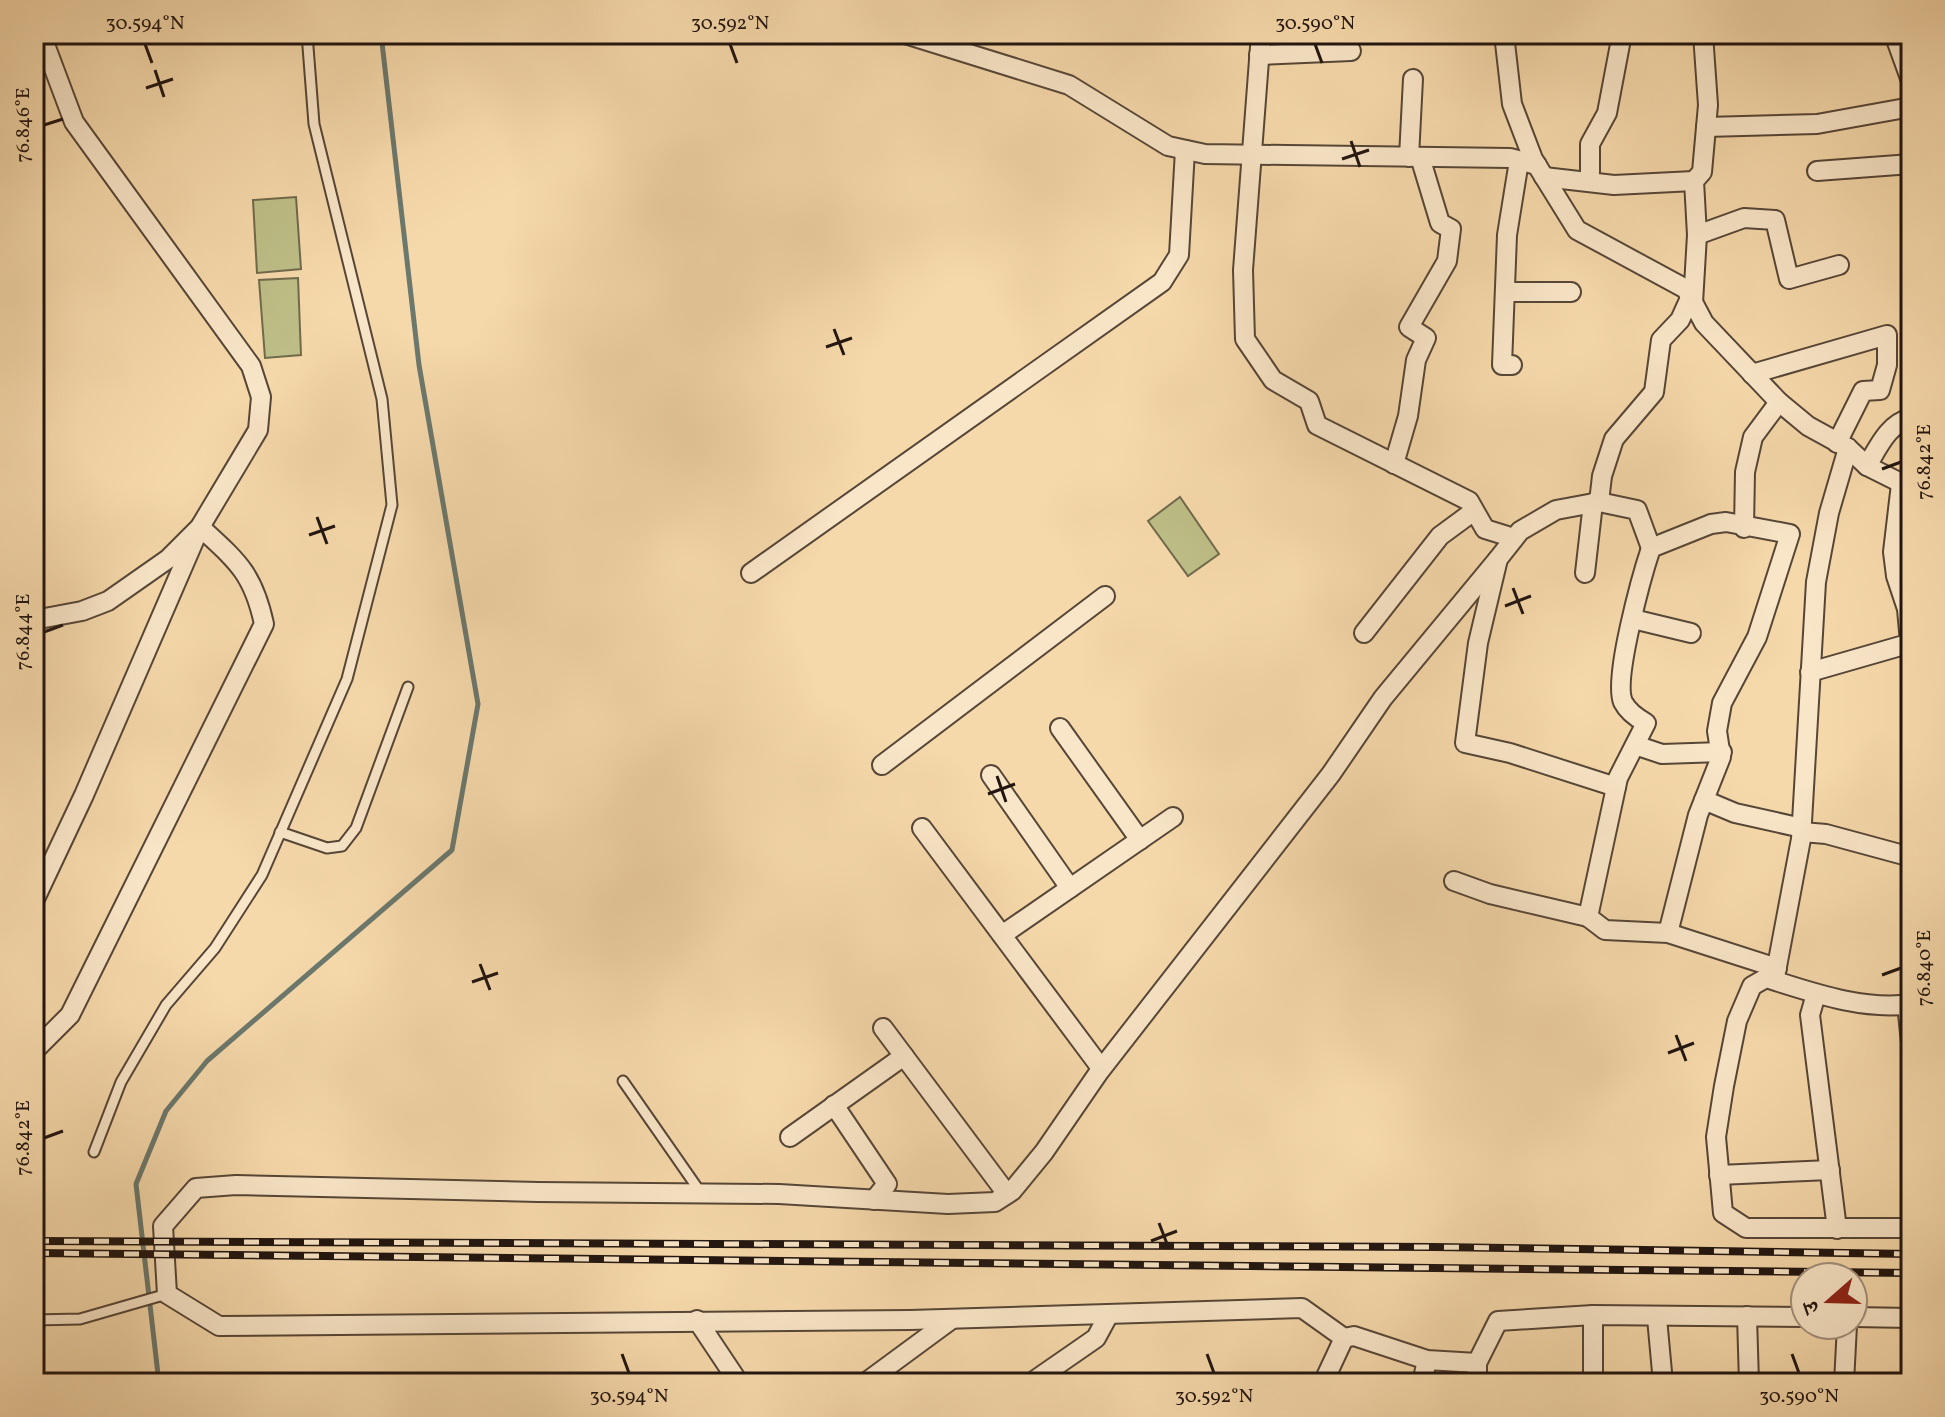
<svg xmlns="http://www.w3.org/2000/svg" width="1945" height="1417" font-family="Vollkorn,'Noto Serif Devanagari',serif">
	<style>
		.green { fill: #bebf88; stroke: #706a4c; stroke-width: 2 }
		.lines { fill: none; stroke-linecap: round; stroke-linejoin: round }
		.stream { stroke: #6b786d; stroke-width: 5 }
		.service-casing { stroke: #564637; stroke-width: 13 }
		.minor-casing { stroke: #564637; stroke-width: 22 }
		.service { stroke: #f9e6c8; stroke-width: 9 }
		.minor { stroke: #f9e6c8; stroke-width: 18 }
		.rail-casing { stroke: #211510; stroke-width: 8 }
		.rail { stroke: #f9e6c8; stroke-width: 5; stroke-dasharray: 15; stroke-linecap: butt }
		.ticks { fill: none; stroke: #211510; stroke-width: 3 }
		.neatline { fill: none; stroke: #211510; stroke-width: 3 }
		.ticks-label { font-size: 20px; text-anchor: middle; fill: #211510 }
	</style>
	<rect width="100%" height="100%" fill="#f6d9ab"/>
	<filter id="stains"><feTurbulence type="fractalNoise" baseFrequency=".0025" numOctaves="4"/><feColorMatrix values="0 0 0 0 .2 0 0 0 0 .09 0 0 0 0 .02 0 0 0 .5 -.17"/></filter>
	<radialGradient id="worn" r=".72"><stop offset=".6" stop-color="#630" stop-opacity="0"/><stop offset="1" stop-color="#630" stop-opacity=".3"/></radialGradient>
	<g class="green">
		<polygon points="296,197 301,269 257,273 253,200"/>
		<polygon points="298,278 301,355 265,358 259,280"/>
		<polygon points="1180,497 1219,554 1188,576 1148,521"/>
	</g>
	<g class="lines">
		<polyline class="stream" points="159,1383 136,1184 166,1111 207,1061 452,850 478,704 419,365 381,34"/>
		<defs>
			<g id="service">
				<polyline points="280,832 327,848 342,846 356,828 408,687"/>
				<polyline points="623,1081 701,1193"/>
				<polyline points="94,1152 121,1082 166,1005 215,948 262,875 347,679 392,505 382,399 314,124 307,34"/>
				<polyline points="34,1320 80,1319 167,1294"/>
			</g>
			<g id="minor">
				<polyline points="905,34 1069,85 1168,146 1205,154 1510,158 1537,165"/>
				<polyline points="1261,34 1243,270 1245,339 1273,380 1309,401 1317,425 1469,501 1485,529 1514,538"/>
				<polyline points="1504,34 1512,104 1533,159 1577,230 1686,289 1704,323 1779,402 1808,426 1848,448 1867,466 1911,488"/>
				<polyline points="1894,34 1911,81"/>
				<polyline points="1259,55 1351,51"/>
				<polyline points="1706,127 1817,124 1911,107"/>
				<polyline points="1409,157 1413,79"/>
				<polyline points="1817,171 1911,164"/>
				<polyline points="1544,177 1614,185 1694,181"/>
				<polyline points="1590,181 1590,144 1607,113 1622,34"/>
				<polyline points="1697,235 1744,218 1775,220 1789,279 1839,265"/>
				<polyline points="1506,292 1571,292"/>
				<polyline points="1693,303 1697,235 1694,181 1702,172 1708,105 1703,34"/>
				<polyline points="1512,365 1502,365 1507,235 1519,161"/>
				<polyline points="1752,374 1887,335 1887,365 1880,390 1863,391 1837,443"/>
				<polyline points="1394,464 1408,416 1416,360 1426,338 1409,327 1447,261 1451,229 1440,223 1420,157"/>
				<path d="M1867,466C1879,446 1888,424 1911,418"/>
				<polyline points="1901,484 1893,552 1896,576 1907,609 1911,654"/>
				<polyline points="1599,502 1602,476 1614,439 1654,392 1661,340 1680,320 1690,298"/>
				<polyline points="1744,528 1745,472 1753,437 1779,402"/>
				<polyline points="751,573 1162,282 1179,255 1185,150"/>
				<polyline points="1585,573 1593,503"/>
				<polyline points="1633,619 1691,633"/>
				<polyline points="34,620 82,611 108,601 168,559 200,527 258,430 261,397 251,366 74,122 41,34"/>
				<polyline points="1364,633 1440,536 1474,511"/>
				<polyline points="1810,672 1911,643"/>
				<polyline points="1060,728 1140,840"/>
				<polyline points="1635,745 1662,754 1722,752"/>
				<polyline points="882,765 1105,596"/>
				<polyline points="991,775 1070,888"/>
				<polyline points="1616,787 1510,753 1465,743 1478,643 1498,559 1520,531 1556,510 1599,502 1637,510 1651,548"/>
				<polyline points="1704,800 1735,813 1802,828"/>
				<polyline points="922,828 1101,1068"/>
				<polyline points="1802,832 1826,834 1911,857"/>
				<polyline points="1454,881 1490,894 1588,917"/>
				<path d="M34,901L84,795L200,527C237,561 253,573 264,624L70,1015L34,1051"/>
				<path d="M1668,933L1605,930L1588,917L1618,778L1646,723C1637,718 1628,712 1623,702C1613,679 1642,575 1651,548L1711,524L1726,522L1790,534L1757,637L1722,703L1717,731L1721,757L1698,815L1668,933L1777,968"/>
				<polyline points="1002,935 1173,817"/>
				<polyline points="1775,977 1801,839 1816,582 1829,513 1848,448"/>
				<polyline points="1816,994 1810,1015 1837,1229"/>
				<polyline points="1907,1004 1911,1043"/>
				<path d="M1911,1004C1863,1011 1811,992 1766,978L1752,986L1737,1021L1724,1086L1716,1137L1723,1213L1746,1228H1911"/>
				<polyline points="883,1028 1007,1194"/>
				<polyline points="834,1105 887,1184 874,1200"/>
				<polyline points="790,1137 904,1056"/>
				<polyline points="1719,1175 1830,1170"/>
				<polyline points="1593,1315 1593,1383"/>
				<polyline points="1747,1316 1749,1383"/>
				<polyline points="1853,1317 1911,1318"/>
				<polyline points="1657,1318 1663,1383"/>
				<polyline points="697,1320 739,1383"/>
				<polyline points="1344,1338 1302,1308 910,1320 219,1326 167,1294 163,1226 196,1188 236,1185 538,1192 779,1194 948,1204 995,1202 1012,1191 1044,1152 1099,1072 1331,774 1383,698 1498,559"/>
				<polyline points="865,1383 952,1319"/>
				<polyline points="1031,1383 1096,1338 1109,1314"/>
				<polyline points="1323,1383 1344,1338 1354,1336 1427,1360 1477,1363"/>
				<polyline points="1422,1383 1427,1360"/>
				<polyline points="1477,1383 1477,1363 1498,1321 1593,1315 1805,1317"/>
				<polyline points="1844,1383 1847,1325"/>
			</g>
		</defs>
		<use href="#service" class="service-casing"/>
		<use href="#minor" class="minor-casing"/>
		<use href="#service" class="service"/>
		<use href="#minor" class="minor"/>
		<defs>
			<g id="rail">
				<polyline points="34,1241 1434,1247 1911,1254"/>
				<polyline points="34,1253 1911,1273"/>
			</g>
		</defs>
		<use href="#rail" class="rail-casing"/>
		<use href="#rail" class="rail"/>
	</g>
	<path class="ticks" d="M145,44L152,63M730,44L737,63M1315,44L1322,63M155,70L164,97M146,88L173,79M44,125L63,119M1351,141L1360,167M1342,159L1369,150M834,329L844,355M826,347L852,338M1882,469L1901,462M317,517L327,544M309,535L335,526M1513,588L1523,614M1505,606L1531,596M44,632L63,625M997,776L1006,802M988,794L1015,784M480,964L490,990M1882,975L1901,968M472,982L498,973M1676,1035L1686,1061M1668,1053L1694,1043M44,1138L63,1131M1159,1223L1169,1249M1151,1241L1177,1231M622,1354L629,1373M1207,1354L1214,1373M1792,1354L1799,1373"/>
	<rect width="1945" height="1417" fill="none" stroke="#f6d9ab" stroke-width="88"/>
	<g transform="translate(1829 1301) rotate(250)"><circle r="38" fill="#f9e6c8" stroke="#a3927e" stroke-width="2"/>
	<path d="M0-6L14 30L0 20L-14 30Z" fill="#8f2418"/>
	<text y="-12" font-size="22" font-weight="bold" text-anchor="middle" fill="#211510">उ</text>
	</g>
	<rect x="44" y="44" width="1857" height="1329" class="neatline"/>
	<g class="ticks-label">
		<text x="145" y="29">30.594°N</text>
		<text x="730" y="29">30.592°N</text>
		<text x="1315" y="29">30.590°N</text>
		<text transform="translate(22 125) rotate(-90)" y="7">76.846°E</text>
		<text transform="translate(1923 462) rotate(-90)" y="7">76.842°E</text>
		<text transform="translate(22 632) rotate(-90)" y="7">76.844°E</text>
		<text transform="translate(1923 968) rotate(-90)" y="7">76.840°E</text>
		<text transform="translate(22 1138) rotate(-90)" y="7">76.842°E</text>
		<text x="629" y="1402">30.594°N</text>
		<text x="1214" y="1402">30.592°N</text>
		<text x="1799" y="1402">30.590°N</text>
	</g>
	<rect width="100%" height="100%" filter="url(#stains)"/>
	<rect width="100%" height="100%" fill="url(#worn)"/>
</svg>
